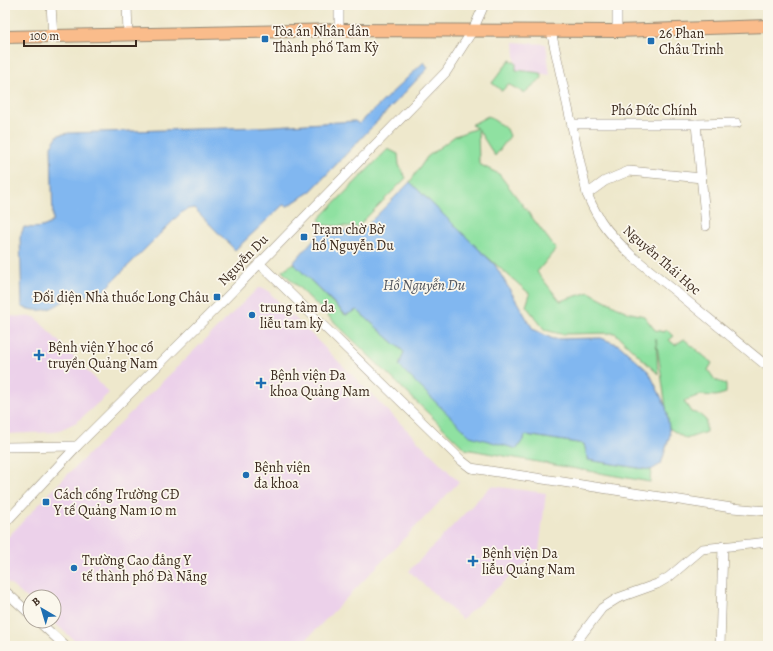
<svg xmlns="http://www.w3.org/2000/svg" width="773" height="651" font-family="Alegreya,serif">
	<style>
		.built { fill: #ecd1ea }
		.green { fill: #8fe1a1; stroke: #658660 }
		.water { fill: #81b7f0; stroke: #5e7087 }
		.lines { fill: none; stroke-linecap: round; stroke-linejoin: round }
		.minor-casing { stroke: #948975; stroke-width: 10 }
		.major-casing { stroke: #948975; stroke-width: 14 }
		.minor { stroke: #fff; stroke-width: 9 }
		.major { stroke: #fabc8b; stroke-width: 12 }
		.poi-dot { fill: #1f6fb2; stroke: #fbf7ec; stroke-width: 1.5 }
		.labels { text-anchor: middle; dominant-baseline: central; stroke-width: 3.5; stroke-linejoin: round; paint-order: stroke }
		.poi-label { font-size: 14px; fill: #3b2a1e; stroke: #fbf7ec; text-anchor: start }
		.street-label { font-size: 14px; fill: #3b2a1e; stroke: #fbf7ec }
		.water-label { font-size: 15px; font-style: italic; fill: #50545d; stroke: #fbf7ec }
	</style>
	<rect width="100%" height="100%" fill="#fbf7ec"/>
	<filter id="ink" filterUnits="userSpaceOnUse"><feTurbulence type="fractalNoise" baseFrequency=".025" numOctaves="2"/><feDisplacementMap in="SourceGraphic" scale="8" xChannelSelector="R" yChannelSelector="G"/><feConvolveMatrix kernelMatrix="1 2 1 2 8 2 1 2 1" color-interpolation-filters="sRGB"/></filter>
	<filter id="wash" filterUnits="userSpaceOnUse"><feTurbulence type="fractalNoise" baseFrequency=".012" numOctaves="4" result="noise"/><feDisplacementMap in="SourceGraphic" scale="16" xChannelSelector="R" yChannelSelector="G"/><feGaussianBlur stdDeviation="0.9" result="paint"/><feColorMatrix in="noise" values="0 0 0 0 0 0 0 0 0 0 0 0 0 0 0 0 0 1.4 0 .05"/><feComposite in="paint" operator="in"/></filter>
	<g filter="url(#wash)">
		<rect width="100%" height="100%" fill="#eee8cc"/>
		<g class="built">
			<polygon points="514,42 546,44 550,75 516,70"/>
			<polygon points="258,288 266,289 459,482 300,646 81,646 52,621 54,621 54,597 30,597 30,601 5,580 5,540 65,477"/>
			<polygon points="5,316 35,317 109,393 77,422 55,432 5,434"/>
			<polygon points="491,486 546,493 539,551 462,619 409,571"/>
		</g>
		<g class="green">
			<polygon points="510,60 516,63 516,70 541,73 542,78 524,93 508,84 502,91 492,83"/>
			<polygon points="488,116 507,129 510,136 495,156 478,129 479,164 499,174 556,249 537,272 560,301 589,292 627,312 644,316 655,330 664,332 667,330 674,336 669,340 675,345 684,339 712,363 708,370 715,380 726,384 726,393 716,396 700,395 684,401 691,412 699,414 706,420 706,432 686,439 669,428 656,339 658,374 615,333 561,334 545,330 526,306 530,294 477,248 410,182 427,157 455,136 477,128 471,125"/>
			<polygon points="388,149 398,154 399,165 406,178 357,227 323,225 319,219"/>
			<polygon points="293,263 345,315 357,310 404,352 526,435 585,444 588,460 651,470 650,482 465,449 282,271"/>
		</g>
		<g class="water">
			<path d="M424,62L428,68L311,191L288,206L283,205L235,250L194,208L188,209L181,213L96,298L88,297L78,290C58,305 48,316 22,307L20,237L24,227C35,228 44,229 53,221L51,146L58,135L69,133L257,127L355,121L359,124Z"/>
			<polygon points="410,182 495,265 533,329 553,339 601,338 619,345 649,372 666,407 670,435 661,464 651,470 588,460 584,444 526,435 517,449 470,436 399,366 404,352 357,310 346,315 293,263 321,231 362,230"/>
		</g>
	</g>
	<g filter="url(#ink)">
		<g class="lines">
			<defs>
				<g id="minor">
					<polyline points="51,5 53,36"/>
					<polyline points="127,5 128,35"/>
					<polyline points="339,5 339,30"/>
					<path d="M551,31L587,194C599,223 609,233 631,255L768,367"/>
					<polyline points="617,31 617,5"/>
					<polyline points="572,124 696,124 737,123"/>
					<polyline points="696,124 706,226"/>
					<polyline points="587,194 605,181 629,171 702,178"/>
					<polyline points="259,263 462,461 471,468 732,508 768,511"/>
					<polyline points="5,447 77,446"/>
					<polyline points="5,523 77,446 223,301 446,72 473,30 484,5"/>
					<polyline points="5,591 30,614"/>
					<polyline points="38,621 65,646"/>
					<polyline points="573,646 602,608 618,598 657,584 669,577 702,549 768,542"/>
					<polyline points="720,646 723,546"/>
				</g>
				<polyline id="major" points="5,37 339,30 617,31 768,26"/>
			</defs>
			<use href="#minor" class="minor-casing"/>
			<use href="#major" class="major-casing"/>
			<use href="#minor" class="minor"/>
			<use href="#major" class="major"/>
		</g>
	</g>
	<g class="poi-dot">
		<rect x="261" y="35" width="8" height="8" rx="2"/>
		<rect x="647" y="37" width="8" height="8" rx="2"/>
		<rect x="300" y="233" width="8" height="8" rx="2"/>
		<rect x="213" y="293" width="8" height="8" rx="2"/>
		<circle cx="252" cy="315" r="4"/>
		<path d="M37 349h4v4h4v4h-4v4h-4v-4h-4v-4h4z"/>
		<path d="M259 377h4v4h4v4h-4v4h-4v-4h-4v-4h4z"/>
		<circle cx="246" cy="475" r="4"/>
		<rect x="42" y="498" width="8" height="8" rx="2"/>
		<path d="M471 555h4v4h4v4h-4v4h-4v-4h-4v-4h4z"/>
		<circle cx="74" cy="568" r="4"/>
	</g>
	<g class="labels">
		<g class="poi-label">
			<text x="273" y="31">Tòa án Nhân dân<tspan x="273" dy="16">Thành phố Tam Kỳ</tspan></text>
			<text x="659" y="33">26 Phan<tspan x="659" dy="16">Châu Trinh</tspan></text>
			<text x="312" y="229">Trạm chờ Bờ<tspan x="312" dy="16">hồ Nguyễn Du</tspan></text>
			<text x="209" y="297" text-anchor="end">Đối diện Nhà thuốc Long Châu</text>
			<text x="260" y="307">trung tâm da<tspan x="260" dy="16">liễu tam kỳ</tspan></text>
			<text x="48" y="347">Bệnh viện Y học cổ<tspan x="48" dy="16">truyền Quảng Nam</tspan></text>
			<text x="270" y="375">Bệnh viện Đa<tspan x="270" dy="16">khoa Quảng Nam</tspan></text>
			<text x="254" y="467">Bệnh viện<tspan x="254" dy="16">đa khoa</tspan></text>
			<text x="54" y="494">Cách cổng Trường CĐ<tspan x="54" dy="16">Y tế Quảng Nam 10 m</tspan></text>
			<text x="482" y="553">Bệnh viện Da<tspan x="482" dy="16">liễu Quảng Nam</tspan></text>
			<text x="82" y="560">Trường Cao đẳng Y<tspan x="82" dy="16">tế thành phố Đà Nẵng</tspan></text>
		</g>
		<g class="street-label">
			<text x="654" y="110">Phó Đức Chính</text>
			<text transform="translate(243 260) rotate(-46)">Nguyễn Du</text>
			<text transform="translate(662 260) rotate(41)">Nguyễn Thái Học</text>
		</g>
		<g class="water-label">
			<text x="424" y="285">Hồ Nguyễn Du</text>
		</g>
	</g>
	<rect width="773" height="651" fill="none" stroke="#fbf7ec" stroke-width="20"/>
	<g transform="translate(42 609) rotate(322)"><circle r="19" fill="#fbf7ec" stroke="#aea59a"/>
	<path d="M0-3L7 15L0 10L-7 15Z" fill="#1f6fb2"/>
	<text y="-6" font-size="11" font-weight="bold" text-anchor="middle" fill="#3b2a1e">B</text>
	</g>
	<path d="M24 40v6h112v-6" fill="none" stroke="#3b2a1e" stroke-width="2"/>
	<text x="30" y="40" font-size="12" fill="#3b2a1e" stroke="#fbf7ec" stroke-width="3" paint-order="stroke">100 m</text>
</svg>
